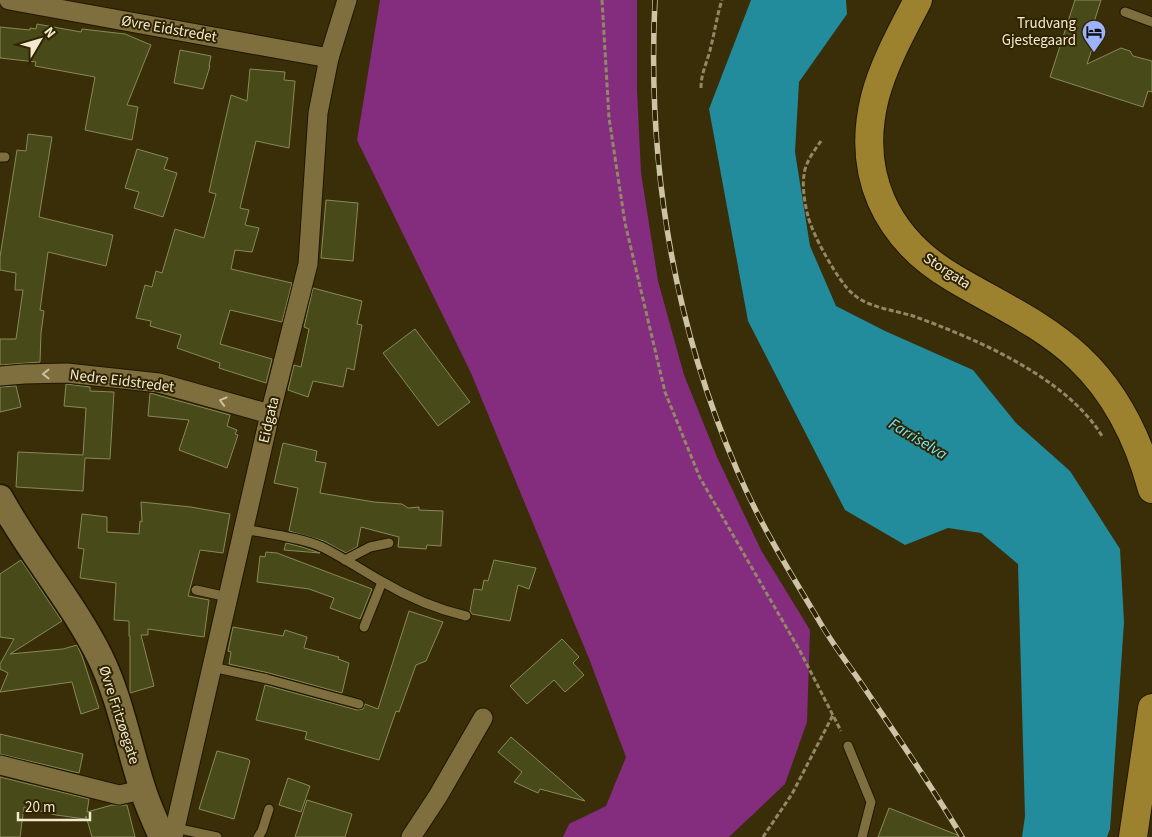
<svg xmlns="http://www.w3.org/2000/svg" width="1152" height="837" font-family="'Source Sans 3',sans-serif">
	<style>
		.forest { fill: #842c7d }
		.water { fill: #228b9c }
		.building { fill: #484a19; stroke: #878a58 }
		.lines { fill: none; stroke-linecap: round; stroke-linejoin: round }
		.lane-casing { stroke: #1f1700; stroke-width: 11 }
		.street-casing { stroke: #1f1700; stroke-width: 21 }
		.secondary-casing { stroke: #1f1700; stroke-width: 29 }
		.primary-casing { stroke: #1f1700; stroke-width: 30 }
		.path { stroke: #928867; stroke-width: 3; stroke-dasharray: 5 2.5; stroke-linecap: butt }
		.lane { stroke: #7f6e3e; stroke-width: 9 }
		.street { stroke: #7f6e3e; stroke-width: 19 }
		.secondary { stroke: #7f6e3e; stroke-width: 26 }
		.primary { stroke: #9c822f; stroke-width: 28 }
		.rail-casing { stroke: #cdc4a8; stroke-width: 5.5 }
		.rail { stroke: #302400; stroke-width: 4; stroke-dasharray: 11; stroke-linecap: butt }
		.oneway { stroke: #cabf9d }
		.labels { text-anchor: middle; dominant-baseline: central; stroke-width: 4; stroke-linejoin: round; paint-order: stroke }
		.poi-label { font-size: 15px; fill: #f2ead0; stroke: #302400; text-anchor: end }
		.street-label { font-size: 15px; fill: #f2ead0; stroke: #302400 }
		.water-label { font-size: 16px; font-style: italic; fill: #6fe7fd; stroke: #302400 }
	</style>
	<rect width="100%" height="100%" fill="#3a2e08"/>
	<polygon class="forest" points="380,0 637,0 637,90 641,173 658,281 684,375 717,457 761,550 810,630 807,722 785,784 729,837 563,837 569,824 606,806 626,757 590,661 471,373 357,140"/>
	<polygon class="water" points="751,0 846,0 847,14 799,82 795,152 810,246 836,306 885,331 973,370 1016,423 1070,471 1120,549 1124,622 1110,829 1107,837 1022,837 1025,816 1018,564 981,533 948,528 905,545 845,510 748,321 709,109"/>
	<g class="building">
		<polygon points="1075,0 1101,0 1090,35 1096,37 1087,64 1121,48 1130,51 1133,56 1152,61 1152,92 1148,91 1143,107 1050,77"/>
		<polygon points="37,24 81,32 82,29 125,34 151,45 127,105 138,107 132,140 85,130 95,77 35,66 36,62 0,58 0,27 30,30 30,28 36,29"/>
		<polygon points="180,50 211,56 209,66 210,66 203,89 174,83"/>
		<polygon points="250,69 285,72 284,80 295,81 289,148 256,141 240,208 249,210 245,225 259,228 252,252 235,250 231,269 292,283 282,322 230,310 220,344 272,359 266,383 219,368 220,363 177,348 181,335 150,326 151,321 136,318 145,285 152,287 156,271 162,273 175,229 204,238 216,194 209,192 231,95 247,101"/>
		<polygon points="28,134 52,137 39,217 113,235 106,266 48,252 40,310 44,311 41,333 40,362 0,365 0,339 16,339 23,290 15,290 16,273 0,270 0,257 17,150 26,151"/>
		<polygon points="137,149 168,158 164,169 177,173 163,217 134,208 139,192 125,188"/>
		<polygon points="326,200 358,203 353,261 321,258"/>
		<polygon points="313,288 362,301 357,324 362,325 354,370 347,368 343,387 313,381 308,397 288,390 294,365 301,367 309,329 304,327"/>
		<polygon points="415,329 470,402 438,426 383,353"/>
		<polygon points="66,384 90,387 90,391 114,392 110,459 85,458 83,491 16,487 18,452 83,455 86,408 64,406"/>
		<polygon points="16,386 21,407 0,412 0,387"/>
		<polygon points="150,393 230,415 227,426 237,430 235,434 238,435 227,468 179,450 189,420 148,416"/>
		<polygon points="283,443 317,451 315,461 326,463 320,493 374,502 402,504 408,508 419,507 419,510 443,511 441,546 427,545 426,549 398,547 399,537 361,527 357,547 346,553 324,541 289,531 298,488 274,483"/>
		<polygon points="141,502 191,507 230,514 223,553 200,550 188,596 209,600 204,637 148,629 148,635 141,635 154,686 130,693 130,636 129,636 129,621 114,620 116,583 80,578 84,549 78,548 82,514 107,517 107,532 139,534 140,521 142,522"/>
		<polygon points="286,543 302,547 320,553 284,550"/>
		<polygon points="266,552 277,553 372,589 360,619 330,608 334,598 309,589 257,582 260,556 265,557"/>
		<polygon points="21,560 62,621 10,654 63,649 77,645 82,656 99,708 81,714 72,682 0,692 8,673 0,669 0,664 14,639 0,637 0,574"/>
		<polygon points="494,560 536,568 529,589 518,585 510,621 472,614 470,611 474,589 482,590 484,580 488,581"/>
		<polygon points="409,611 443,622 426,661 416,665 399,712 396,711 379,760 305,739 307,732 256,720 265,685 357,710 363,709 365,704 378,709"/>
		<polygon points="233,627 283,636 285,630 307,637 304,648 339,657 338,659 349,663 342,693 269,673 229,664 231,652 228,651"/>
		<polygon points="562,639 579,657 573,663 584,675 565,692 554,680 527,704 510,686"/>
		<polygon points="0,734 83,754 79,773 0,754"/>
		<polygon points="511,737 585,801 540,789 538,793 514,782 522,772 498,752"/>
		<polygon points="217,751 248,759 250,761 234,819 199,809"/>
		<polygon points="0,777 89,799 87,812 112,805 127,805 135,837 92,837 86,816 85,819 56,815 24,807 20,837 0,837"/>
		<polygon points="288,778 310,786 301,812 279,805"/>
		<polygon points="307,800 352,814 345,837 295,837"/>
		<polygon points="889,808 960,836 960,837 878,837"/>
	</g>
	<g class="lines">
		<defs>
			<g id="lane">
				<polyline points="1125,12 1152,22"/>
				<polyline points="0,157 5,157"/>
				<path d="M244,529C268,534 299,537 322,547C342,557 362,570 381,581C408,597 436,609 466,616"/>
				<polyline points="345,560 370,547 389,543"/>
				<polyline points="196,590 228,597"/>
				<polyline points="364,627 382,582"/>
				<polyline points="212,667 267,679 359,704"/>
				<polyline points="848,746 871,802 862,837"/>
				<polyline points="175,828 217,837"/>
				<polyline points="258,837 262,831 269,809"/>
			</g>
			<g id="street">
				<polyline points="9,0 329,58"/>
				<polyline points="0,376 24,374 67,373 159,383 270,414"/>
				<polyline points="0,765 119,795 142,790"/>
				<polyline points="173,837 270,414 308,264 318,113 329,58 347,0"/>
				<polyline points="411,837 438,796 483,718"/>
			</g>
			<path id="secondary" d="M0,498C30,553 72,601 100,657C120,698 128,744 142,787C147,804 155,821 162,837"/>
			<g id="primary">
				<path d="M918,0C902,31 884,63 875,97C856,173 885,237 952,277C995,303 1042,323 1079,358C1116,393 1139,441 1152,489"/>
				<polyline points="1133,837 1152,708"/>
			</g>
		</defs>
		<use href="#lane" class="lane-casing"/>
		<use href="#street" class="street-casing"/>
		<use href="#secondary" class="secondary-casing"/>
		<use href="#primary" class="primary-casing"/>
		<g class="path">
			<polyline points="602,0 609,118 625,223 665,392 700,478 800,651 841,731"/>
			<path d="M701,88C701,72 708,61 711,46C715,31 717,15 722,0"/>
			<path d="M821,141C814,151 805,163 804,175C802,187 805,205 808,216C812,234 839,283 853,294C869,308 894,310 913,316C975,338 1067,378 1102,436"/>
			<polyline points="763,837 792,794 833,715"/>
		</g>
		<use href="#lane" class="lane"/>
		<use href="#street" class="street"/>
		<use href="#secondary" class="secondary"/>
		<use href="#primary" class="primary"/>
		<defs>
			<path id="rail" d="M655,0C647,164 672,319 737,470C759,522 789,571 818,619C830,640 845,660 859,680C894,732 930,783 962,837"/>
		</defs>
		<use href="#rail" class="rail-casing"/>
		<use href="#rail" class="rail"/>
	</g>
	<defs><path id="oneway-chevron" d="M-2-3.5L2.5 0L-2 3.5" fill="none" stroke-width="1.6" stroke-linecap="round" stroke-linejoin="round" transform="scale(1.25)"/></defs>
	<g class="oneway">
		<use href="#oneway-chevron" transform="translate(46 374) rotate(180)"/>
		<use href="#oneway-chevron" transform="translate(223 401) rotate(-164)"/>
	</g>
	<defs>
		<symbol id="hotel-pin" viewBox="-11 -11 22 30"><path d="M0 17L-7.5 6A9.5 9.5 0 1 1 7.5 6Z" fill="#9eb3fd" stroke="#302400"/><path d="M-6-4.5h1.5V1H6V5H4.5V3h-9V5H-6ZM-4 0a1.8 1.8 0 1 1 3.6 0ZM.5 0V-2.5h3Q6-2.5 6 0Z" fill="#111"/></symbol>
	</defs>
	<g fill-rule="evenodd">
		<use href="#hotel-pin" x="1080" y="18" width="28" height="38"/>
	</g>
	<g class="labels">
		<g class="poi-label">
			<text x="1076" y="23">Trudvang<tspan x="1076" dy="17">Gjestegaard</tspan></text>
		</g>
		<g class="street-label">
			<text transform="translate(169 29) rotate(10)">Øvre Eidstredet</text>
			<text transform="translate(947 271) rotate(33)">Storgata</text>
			<text transform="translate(122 381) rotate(7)">Nedre Eidstredet</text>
			<text transform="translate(269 420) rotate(-77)">Eidgata</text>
			<text transform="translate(119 715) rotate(72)">Øvre Fritzøegate</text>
		</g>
		<g class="water-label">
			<text transform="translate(918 439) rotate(31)">Farriselva</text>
		</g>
	</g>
	<g transform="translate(40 40) rotate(52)" stroke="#302400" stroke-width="4" paint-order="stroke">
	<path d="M0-4L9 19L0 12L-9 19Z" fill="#f2ead0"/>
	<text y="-8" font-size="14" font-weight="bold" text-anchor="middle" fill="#f2ead0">N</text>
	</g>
	<path d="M18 812v8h72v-8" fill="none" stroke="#f2ead0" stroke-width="2.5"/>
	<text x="25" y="812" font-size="15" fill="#f2ead0" stroke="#302400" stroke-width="4" paint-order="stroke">20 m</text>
</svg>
